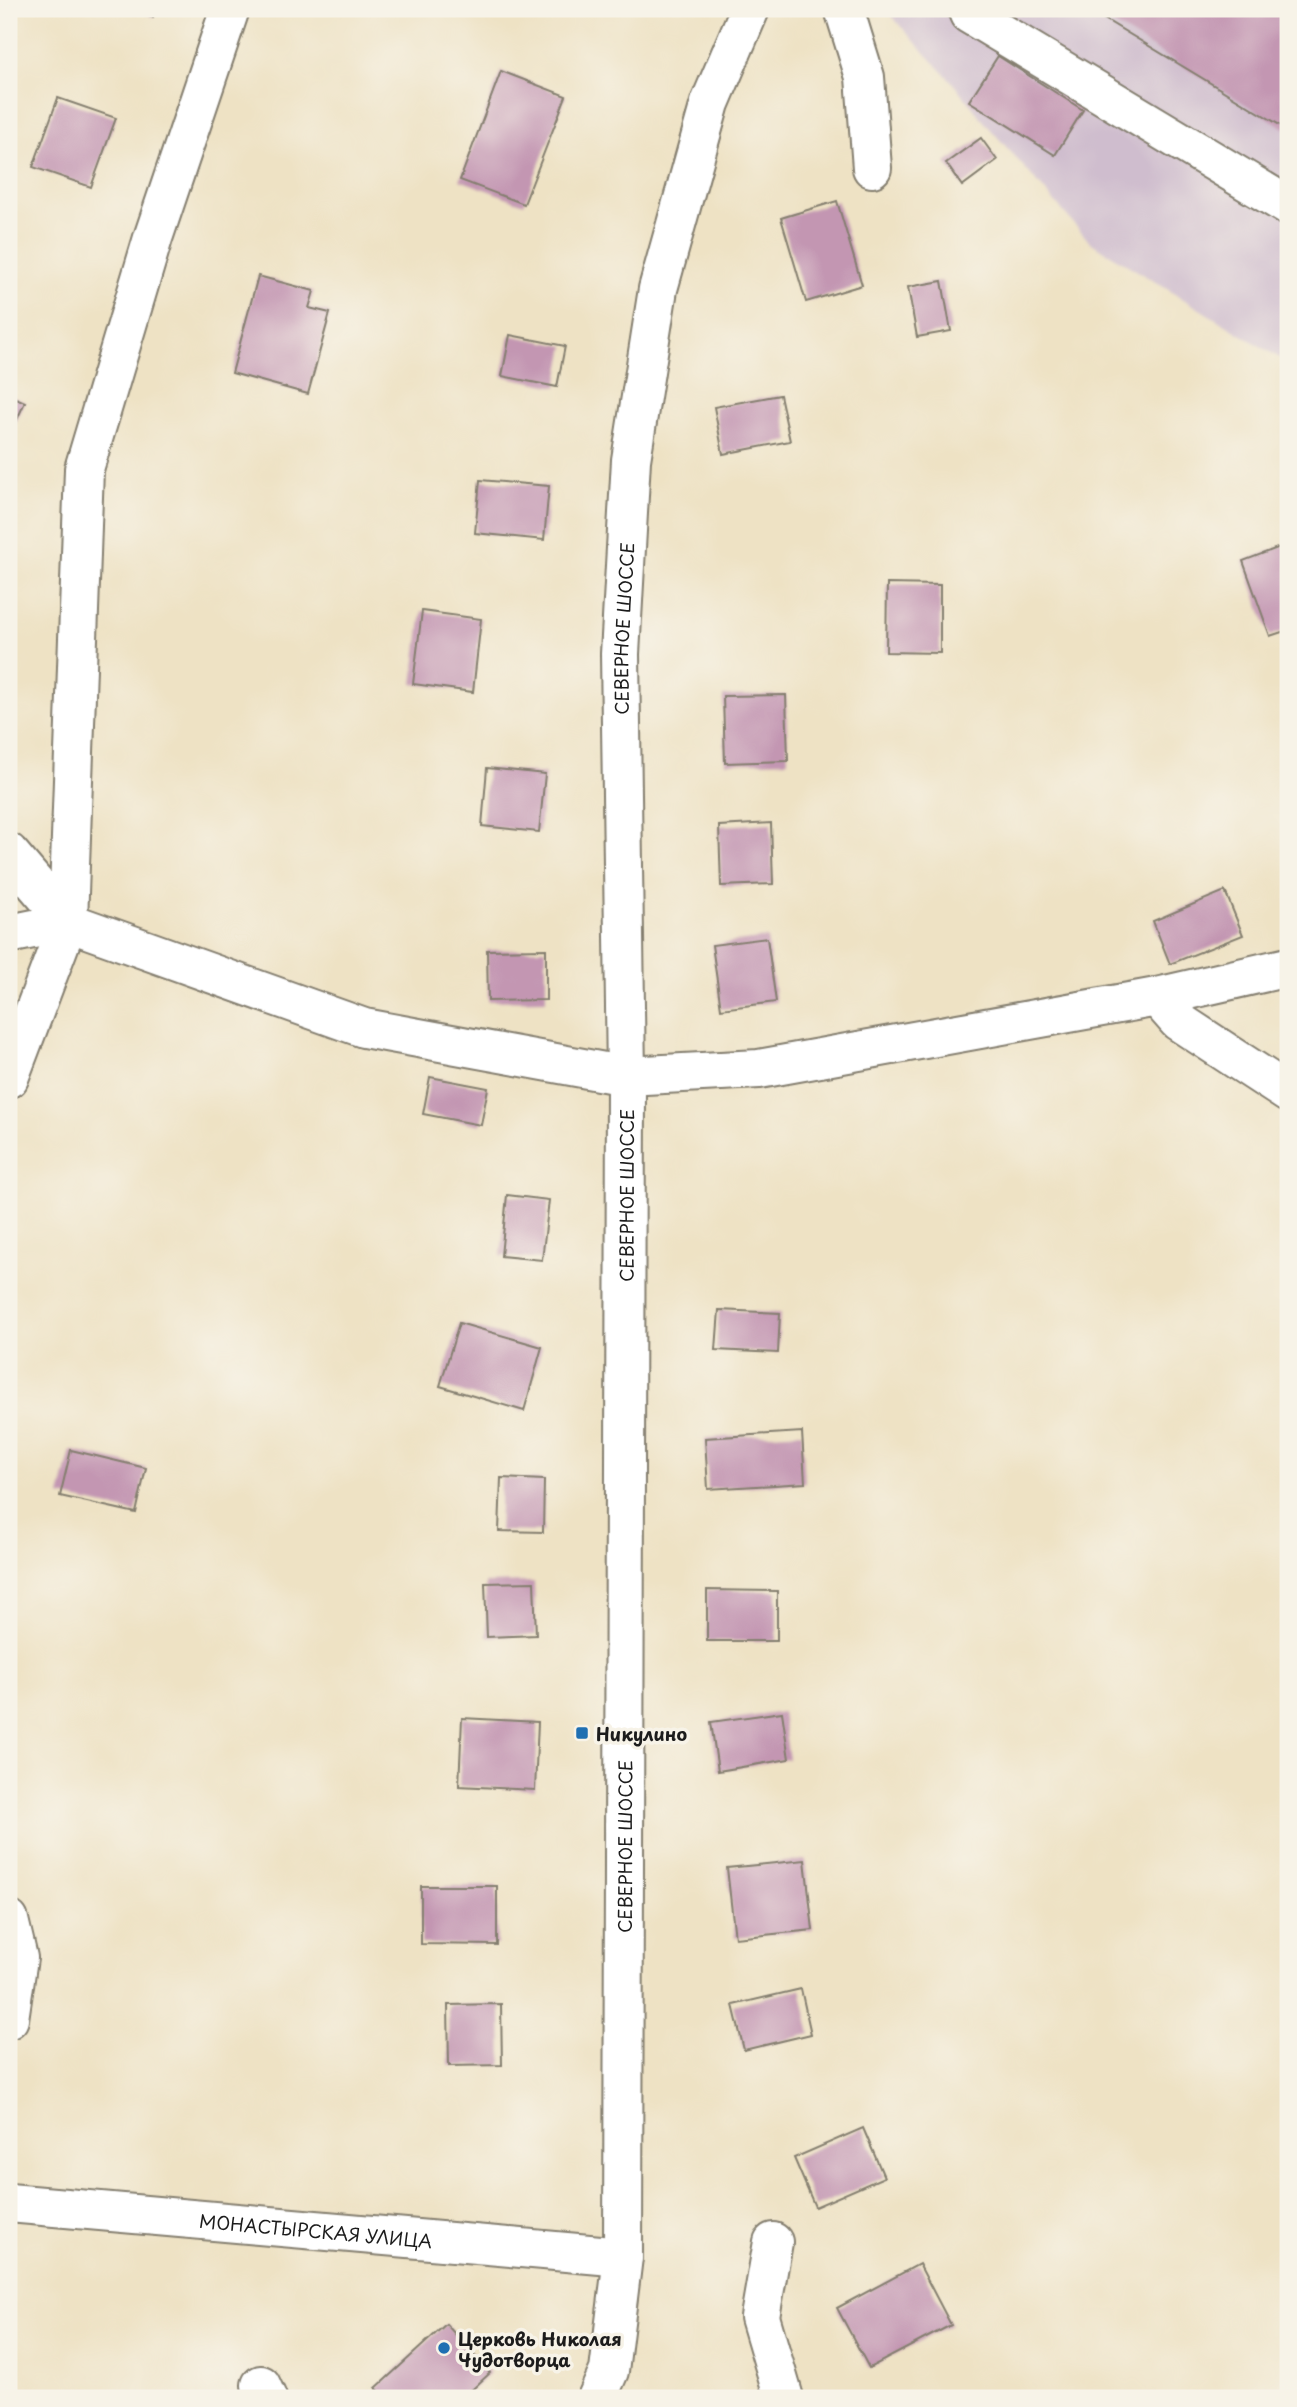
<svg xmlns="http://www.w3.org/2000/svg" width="1297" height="2407" font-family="'Playpen Sans',sans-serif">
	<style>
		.industrial { fill: #cfbdce }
		.building { fill: #c396b2 }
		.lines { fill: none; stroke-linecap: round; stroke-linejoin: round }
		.minor-casing { stroke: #857f70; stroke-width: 42 }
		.major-casing { stroke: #857f70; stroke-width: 42 }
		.minor { stroke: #fff; stroke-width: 38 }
		.major { stroke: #fff; stroke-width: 38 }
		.poi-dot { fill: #1f6fb2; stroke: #f7f3e8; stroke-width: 2.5 }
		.labels { text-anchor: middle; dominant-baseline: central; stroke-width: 7; stroke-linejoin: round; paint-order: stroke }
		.street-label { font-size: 18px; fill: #1c1c1c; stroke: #f7f3e8 }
		.poi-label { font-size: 18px; font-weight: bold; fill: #1c1c1c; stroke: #f7f3e8; text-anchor: start }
	</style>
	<rect width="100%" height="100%" fill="#f7f3e8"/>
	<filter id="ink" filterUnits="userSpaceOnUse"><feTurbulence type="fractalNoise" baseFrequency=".0143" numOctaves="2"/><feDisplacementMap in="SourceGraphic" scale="14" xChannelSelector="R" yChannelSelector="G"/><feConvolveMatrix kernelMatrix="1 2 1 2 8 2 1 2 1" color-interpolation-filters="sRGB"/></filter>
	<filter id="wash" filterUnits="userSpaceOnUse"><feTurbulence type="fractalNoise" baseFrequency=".00686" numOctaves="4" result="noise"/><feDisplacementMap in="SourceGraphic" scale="28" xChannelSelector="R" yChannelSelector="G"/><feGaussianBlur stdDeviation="1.57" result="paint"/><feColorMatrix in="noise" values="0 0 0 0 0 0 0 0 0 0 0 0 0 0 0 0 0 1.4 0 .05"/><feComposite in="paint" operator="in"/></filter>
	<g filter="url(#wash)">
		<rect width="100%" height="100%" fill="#eee2c4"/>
		<polygon class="industrial" points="885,9 1288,9 1288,363 1090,242 986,124 954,84"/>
		<g id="blocks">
			<g class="building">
				<polygon points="136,9 157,9 153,17"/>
				<polygon points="1088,9 1288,9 1288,130"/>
				<polygon points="998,56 1083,110 1055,155 969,101"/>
				<polygon points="501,71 566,96 524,204 460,180"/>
				<polygon points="58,98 116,118 91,187 33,167"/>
				<polygon points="981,138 997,160 962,186 946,163"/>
				<polygon points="837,201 862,285 806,302 781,218"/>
				<polygon points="258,276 314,291 309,308 330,313 308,394 232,373"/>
				<polygon points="942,281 951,331 917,337 908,287"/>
				<polygon points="510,335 565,346 557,387 502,376"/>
				<polygon points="9,395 25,402 9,437"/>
				<polygon points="780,395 790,441 723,454 714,407"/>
				<polygon points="480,480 549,486 544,540 475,533"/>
				<polygon points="1288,544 1288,630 1270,636 1243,561"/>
				<polygon points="887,584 940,585 940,653 886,652"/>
				<polygon points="422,611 481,619 473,692 413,684"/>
				<polygon points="786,695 788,761 725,763 723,696"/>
				<polygon points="487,768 545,774 539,832 482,826"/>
				<polygon points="771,823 773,884 721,886 719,826"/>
				<polygon points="1225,891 1243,935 1170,964 1153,921"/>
				<polygon points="767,938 776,1002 721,1009 712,945"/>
				<polygon points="546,949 546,1000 488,1001 487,950"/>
				<polygon points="430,1077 488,1088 481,1125 423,1114"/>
				<polygon points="507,1195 549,1200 542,1260 501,1256"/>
				<polygon points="719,1310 780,1313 778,1353 716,1350"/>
				<polygon points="459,1323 542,1347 524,1411 440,1386"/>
				<polygon points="802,1432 805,1483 708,1489 705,1438"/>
				<polygon points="71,1450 146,1468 136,1513 60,1496"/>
				<polygon points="501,1478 544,1480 543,1532 499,1531"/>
				<polygon points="534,1582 536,1635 487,1637 485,1583"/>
				<polygon points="707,1590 777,1591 777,1641 707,1641"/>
				<polygon points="782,1712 789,1759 718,1771 711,1722"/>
				<polygon points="462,1718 538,1722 535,1790 459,1786"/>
				<polygon points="805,1860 813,1930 735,1938 727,1868"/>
				<polygon points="421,1886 497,1886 497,1945 421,1944"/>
				<polygon points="801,1989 811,2034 744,2050 733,2005"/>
				<polygon points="501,2004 502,2065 449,2066 448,2005"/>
				<polygon points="863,2128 884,2177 815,2207 794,2158"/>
				<polygon points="919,2264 951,2325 869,2368 837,2308"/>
				<polygon points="446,2324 490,2373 463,2398 386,2398 376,2388"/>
			</g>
		</g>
	</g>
	<g filter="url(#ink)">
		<use href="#blocks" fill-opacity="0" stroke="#857f70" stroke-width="2"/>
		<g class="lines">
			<defs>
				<g id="minor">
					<polyline points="844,9 865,77 872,168"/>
					<polyline points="967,9 969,14 1288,206"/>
					<polyline points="9,853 68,922 364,1028 626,1076 759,1069 1157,997 1288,967"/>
					<polyline points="9,934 68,922"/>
					<polyline points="1157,997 1178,1021 1288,1093"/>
					<polyline points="9,1078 68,922 84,469 153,238 230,9"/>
					<polyline points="9,1920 18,1958 9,2019"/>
					<path id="s1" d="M9,2203L623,2257"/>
					<polyline points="773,2242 760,2317 784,2398"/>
					<polyline points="261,2385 267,2398"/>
				</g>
				<g id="major">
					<path id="s2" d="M597,2398L609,2371L623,2257L626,1076L620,654L631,460L658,289L710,103L750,9"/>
				</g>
			</defs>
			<use href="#minor" class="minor-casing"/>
			<use href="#major" class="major-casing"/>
			<use href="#minor" class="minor"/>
			<use href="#major" class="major"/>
		</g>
	</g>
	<g class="poi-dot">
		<rect x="575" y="1726" width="14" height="14" rx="3.5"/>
		<circle cx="444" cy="2348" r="7"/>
	</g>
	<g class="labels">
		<g class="street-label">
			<text stroke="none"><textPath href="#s2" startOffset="1773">СЕВЕРНОЕ ШОССЕ</textPath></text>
			<text stroke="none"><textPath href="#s2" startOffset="1206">СЕВЕРНОЕ ШОССЕ</textPath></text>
			<text stroke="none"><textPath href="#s2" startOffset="555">СЕВЕРНОЕ ШОССЕ</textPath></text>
			<text stroke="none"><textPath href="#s1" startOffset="308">МОНАСТЫРСКАЯ УЛИЦА</textPath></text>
		</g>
		<g class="poi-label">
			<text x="596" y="1733">Никулино</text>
			<text x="458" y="2338">Церковь Николая<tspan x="458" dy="21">Чудотворца</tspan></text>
		</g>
	</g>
	<rect width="1297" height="2407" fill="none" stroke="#f7f3e8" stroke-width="35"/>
</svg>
